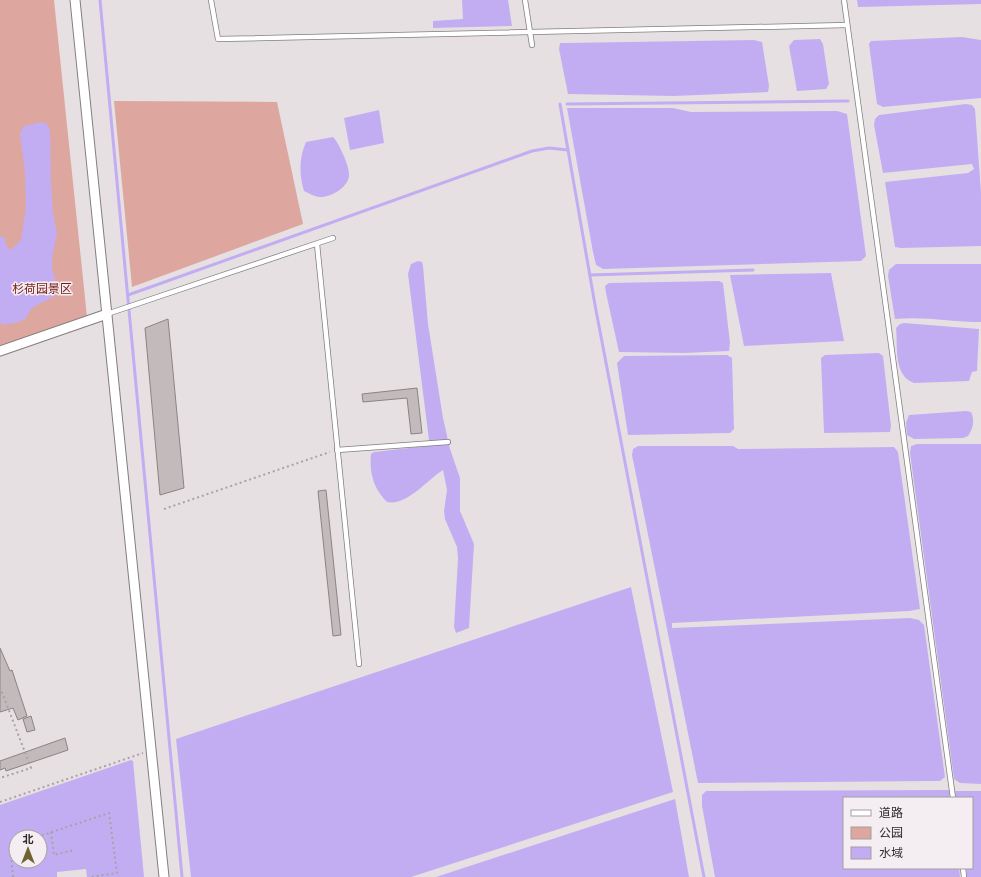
<svg xmlns="http://www.w3.org/2000/svg" width="981" height="877" font-family="Inter,'Noto Sans SC',sans-serif">
	<style>
		.green { fill: #dda79f }
		.water { fill: #c2adf2; fill-rule: evenodd }
		.lines { fill: none; stroke-linecap: round; stroke-linejoin: round }
		.stream { stroke: #c2adf2; stroke-width: 3 }
		.building { fill: #c2babb; stroke: #8b8485 }
		.lane-casing { stroke: #837d80; stroke-width: 6 }
		.street-casing { stroke: #837d80; stroke-width: 11 }
		.path { stroke: #a7a2a5; stroke-width: 2; stroke-dasharray: 2 3; stroke-linecap: butt }
		.lane { stroke: #fff; stroke-width: 4.5 }
		.street { stroke: #fff; stroke-width: 9 }
		.labels { text-anchor: middle; dominant-baseline: central; stroke-width: 3; stroke-linejoin: round; paint-order: stroke }
		.park-label { font-size: 12px; fill: #771a15; stroke: #f4edf1 }
	</style>
	<rect width="100%" height="100%" fill="#e6e0e3"/>
	<g class="green">
		<polygon points="0,0 54,0 87,317 0,346"/>
		<polygon points="114,101 277,102 303,224 132,287"/>
	</g>
	<g class="water">
		<polygon points="462,0 508,0 512,26 433,28 433,21 463,19"/>
		<polygon points="857,0 981,0 981,4 858,7"/>
		<polygon points="962,37 981,40 981,98 893,106 883,107 877,104 869,44 871,41"/>
		<polygon points="820,39 823,44 829,84 826,89 797,91 789,46 794,40"/>
		<polygon points="754,40 762,42 769,86 768,92 674,96 568,94 559,49 560,43 565,43"/>
		<polygon points="966,104 972,105 975,109 981,193 981,246 901,248 895,247 885,182 968,173 974,169 972,164 883,173 874,125 875,119 879,115"/>
		<polygon points="567,108 673,108 691,112 837,111 847,114 866,256 861,261 603,269 596,265 593,252"/>
		<polygon points="379,110 384,143 350,150 344,118"/>
		<polygon points="42,122 47,124 50,130 51,184 53,214 57,233 52,257 52,268 58,291 56,295 32,308 25,319 16,323 2,325 0,321 0,238 1,236 5,238 6,246 11,250 21,240 26,208 25,172 20,134 24,126"/>
		<path d="M333,137C339,143 349,165 349,174C350,187 330,198 319,197C313,196 309,193 304,191C299,174 299,158 306,142Z"/>
		<path d="M418,261L422,262L423,266L428,324L443,418L450,449L460,478V511L474,544L469,628L456,633L454,627L458,559L457,547L445,519L444,511L447,490L443,470C427,480 407,506 387,502C374,489 369,473 371,454L374,452L427,446L429,440L408,274L411,264Z"/>
		<path d="M896,264H981V322C952,322 924,316 895,319L888,276L889,270Z"/>
		<polygon points="831,273 844,341 744,346 730,275"/>
		<polygon points="719,281 723,283 730,343 729,351 684,353 619,352 606,293 605,286 609,283"/>
		<path d="M904,323L979,329L977,371L972,372L969,381L914,383C893,375 898,348 896,328L900,324Z"/>
		<polygon points="879,353 883,356 891,426 890,432 824,433 821,358 825,355"/>
		<polygon points="727,355 732,358 734,429 730,433 628,435 617,363 624,356"/>
		<path d="M966,411L971,412C975,420 973,429 968,436L963,438L914,439L907,435L906,423L909,415Z"/>
		<polygon points="917,444 981,444 981,784 960,783 954,779 910,453 911,446"/>
		<polygon points="638,446 733,446 738,449 894,447 898,452 920,609 909,611 672,623 672,628 910,618 919,620 924,625 945,777 940,781 931,781 698,783 632,455 633,449"/>
		<polygon points="631,587 673,792 411,877 191,877 176,739"/>
		<path d="M131,760L133,761L144,877H87L86,869L57,872V877H0V805ZM16,837H40V861H16Z"/>
		<polygon points="949,790 950,798 844,798 844,868 959,868 960,877 715,877 702,806 702,795 706,791"/>
		<polygon points="955,791 981,791 981,877 967,877 966,868 972,868 972,798 956,798"/>
		<polygon points="675,799 689,877 436,877"/>
	</g>
	<g class="lines">
		<g class="stream">
			<polyline points="100,0 182,877"/>
			<polyline points="560,104 595,305 704,877"/>
			<polyline points="567,104 848,101"/>
			<polyline points="590,275 753,270"/>
			<polyline points="128,295 532,151 549,148 568,150"/>
		</g>
	</g>
	<g class="building">
		<polygon points="168,319 184,488 160,495 145,328"/>
		<polygon points="417,388 422,433 411,434 407,398 363,402 362,394"/>
		<polygon points="326,490 341,635 333,636 318,491"/>
		<polygon points="0,648 10,671 12,670 27,716 18,720 13,708 0,712"/>
		<polygon points="31,716 35,730 27,732 23,719"/>
		<polygon points="65,738 68,750 6,771 5,768 0,770 0,761"/>
	</g>
	<g class="lines">
		<defs>
			<g id="lane">
				<polyline points="211,0 218,39 847,25"/>
				<polyline points="525,0 532,45"/>
				<polyline points="844,0 953,798"/>
				<polyline points="317,244 359,664"/>
				<polyline points="107,314 333,238"/>
				<polyline points="337,450 448,442"/>
				<polyline points="963,868 964,877"/>
			</g>
			<g id="street">
				<polyline points="75,0 164,877"/>
				<polyline points="0,351 107,314"/>
			</g>
		</defs>
		<use href="#lane" class="lane-casing"/>
		<use href="#street" class="street-casing"/>
		<g class="path">
			<polyline points="164,509 330,452"/>
			<polyline points="0,687 31,768 0,778"/>
			<polyline points="0,802 143,753"/>
			<polyline points="51,832 54,855 74,850"/>
			<polyline points="37,837 109,813 117,873 90,877"/>
			<polyline points="13,877 10,846 16,844"/>
		</g>
		<use href="#lane" class="lane"/>
		<use href="#street" class="street"/>
	</g>
	<g class="labels">
		<g class="park-label">
			<text x="42" y="288">杉荷园景区</text>
		</g>
	</g>
	<rect x="843" y="797" width="130" height="72" fill="#f4edf1" stroke="#a49fa2"/>
	<rect x="851" y="810" width="20" height="6" fill="#ffffff" stroke="#a49fa2"/>
	<text x="879" y="817" font-size="12" fill="#2d2b2c">道路</text>
	<rect x="851" y="827" width="20" height="12" fill="#dda79f" stroke="#a49fa2"/>
	<text x="879" y="837" font-size="12" fill="#2d2b2c">公园</text>
	<rect x="851" y="847" width="20" height="12" fill="#c2adf2" stroke="#a49fa2"/>
	<text x="879" y="857" font-size="12" fill="#2d2b2c">水域</text>
	<g transform="translate(28 849)"><circle r="19" fill="#f4edf1" stroke="#a49fa2"/>
	<path d="M0-3L7 15L0 10L-7 15Z" fill="#706330"/>
	<text y="-6" font-size="11" font-weight="bold" text-anchor="middle" fill="#2d2b2c">北</text>
	</g>
</svg>
